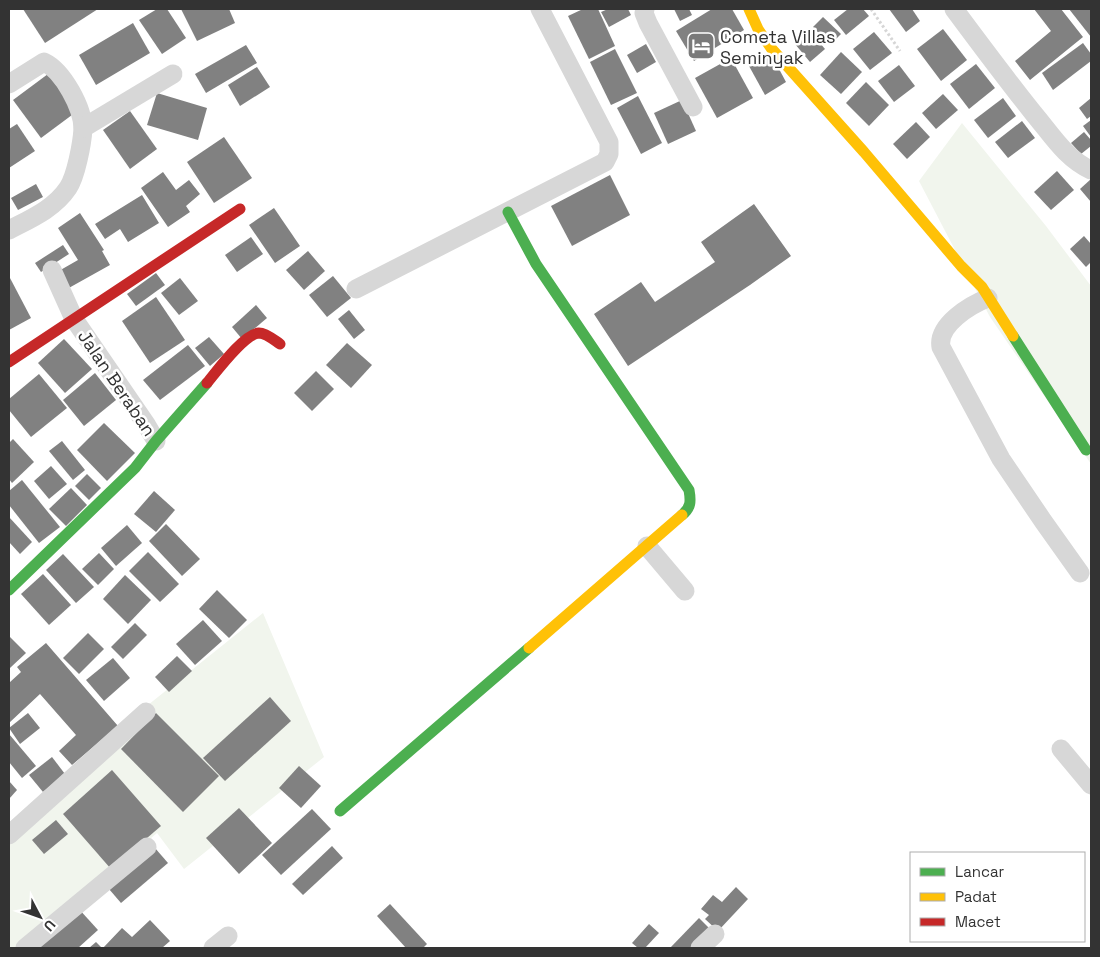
<svg xmlns="http://www.w3.org/2000/svg" width="1100" height="957" font-family="'Space Grotesk',sans-serif">
	<style>
		.green { fill: #f1f5ed }
		.building { fill: #818181 }
		.lines { fill: none; stroke-linecap: round; stroke-linejoin: round }
		.path { stroke: #d6d6d6; stroke-width: 3; stroke-dasharray: 2.5 2.5; stroke-linecap: butt }
		.street { stroke: #d7d7d7; stroke-width: 19 }
		.fast { stroke: #4caf50; stroke-width: 11 }
		.slow { stroke: #ffc107; stroke-width: 11 }
		.jam { stroke: #c62828; stroke-width: 11 }
		.labels { text-anchor: middle; dominant-baseline: central; stroke-width: 5; stroke-linejoin: round; paint-order: stroke }
		.poi-label { font-size: 18px; fill: #333; stroke: #fff; text-anchor: start }
		.street-label { font-size: 18px; fill: #333; stroke: #fff }
	</style>
	<rect width="100%" height="100%" fill="#fff"/>
	<g class="green">
		<polygon points="962,123 1046,226 1091,286 1091,464 990,317 919,181"/>
		<polygon points="263,613 324,757 184,869 157,833 22,948 10,948 9,947 9,840 133,717"/>
	</g>
	<g class="building">
		<polygon points="23,9 98,9 45,43"/>
		<polygon points="157,9 167,9 186,38 162,54 139,20"/>
		<polygon points="181,9 229,9 235,23 197,41"/>
		<polygon points="583,9 598,9 615,46 589,59 568,16"/>
		<polygon points="608,9 628,9 631,15 609,27 601,12"/>
		<polygon points="674,9 689,9 692,15 680,21"/>
		<polygon points="712,9 732,9 744,30 694,61 676,31"/>
		<polygon points="848,9 863,9 869,16 846,35 834,20"/>
		<polygon points="889,9 912,9 920,21 906,32"/>
		<polygon points="1034,9 1061,9 1083,37 1030,80 1015,61 1051,31"/>
		<polygon points="1069,9 1091,9 1091,37"/>
		<polygon points="823,17 841,34 830,45 813,27"/>
		<polygon points="133,23 150,53 96,85 79,55"/>
		<polygon points="943,29 967,60 941,81 917,49"/>
		<polygon points="810,31 825,49 810,62 795,44"/>
		<polygon points="874,32 892,53 870,70 853,49"/>
		<polygon points="1083,43 1091,54 1091,61 1053,90 1042,73"/>
		<polygon points="646,44 656,62 637,73 627,55"/>
		<polygon points="246,45 257,63 206,93 195,74"/>
		<polygon points="615,49 637,93 611,105 590,62"/>
		<polygon points="841,52 862,72 841,94 820,75"/>
		<polygon points="771,54 786,82 765,95 749,66"/>
		<polygon points="731,58 753,98 717,118 695,78"/>
		<polygon points="976,64 995,88 969,109 950,84"/>
		<polygon points="899,65 915,86 894,102 878,81"/>
		<polygon points="257,67 270,87 240,106 228,85"/>
		<polygon points="48,74 76,112 41,138 13,100"/>
		<polygon points="866,82 889,105 869,126 846,103"/>
		<polygon points="157,93 207,108 198,140 147,125"/>
		<polygon points="943,94 958,110 936,129 922,113"/>
		<polygon points="638,96 662,143 641,154 617,108"/>
		<polygon points="1003,98 1016,116 988,138 974,120"/>
		<polygon points="1091,98 1091,116 1087,119 1079,108"/>
		<polygon points="682,100 696,131 668,144 654,113"/>
		<polygon points="130,111 157,149 130,169 103,130"/>
		<polygon points="1091,120 1091,137 1083,126"/>
		<polygon points="1022,121 1035,138 1008,158 995,142"/>
		<polygon points="916,122 930,137 907,159 893,144"/>
		<polygon points="17,124 35,151 9,168 9,129"/>
		<polygon points="1084,132 1091,140 1091,146 1081,154 1071,143"/>
		<polygon points="224,137 252,178 214,203 187,162"/>
		<polygon points="1057,171 1074,190 1051,210 1034,192"/>
		<polygon points="163,172 176,190 189,180 200,194 186,206 190,212 168,227 141,188"/>
		<polygon points="610,175 630,215 572,246 551,206"/>
		<polygon points="1091,179 1091,202 1080,189"/>
		<polygon points="36,184 43,197 18,210 11,198"/>
		<polygon points="142,195 159,223 128,242 120,229 105,239 95,224"/>
		<polygon points="754,204 791,256 750,285 628,366 594,314 641,282 655,302 715,262 701,242"/>
		<polygon points="274,208 300,246 275,263 249,225"/>
		<polygon points="80,213 104,250 102,251 110,265 67,289 57,272 78,260 58,228"/>
		<polygon points="1084,236 1091,244 1091,262 1086,267 1070,249"/>
		<polygon points="251,237 263,254 237,272 225,255"/>
		<polygon points="63,245 69,254 41,272 35,263"/>
		<polygon points="308,251 325,271 304,290 286,270"/>
		<polygon points="156,273 165,285 136,306 127,294"/>
		<polygon points="333,276 351,298 327,317 309,295"/>
		<polygon points="10,278 31,318 9,330 9,279"/>
		<polygon points="180,278 198,301 179,315 161,293"/>
		<polygon points="156,297 185,340 150,363 122,321"/>
		<polygon points="256,305 267,318 242,339 232,327"/>
		<polygon points="349,310 365,330 354,339 338,319"/>
		<polygon points="209,337 224,354 210,366 195,348"/>
		<polygon points="64,339 92,369 65,393 38,363"/>
		<polygon points="347,343 372,365 351,388 326,365"/>
		<polygon points="188,345 205,366 160,400 143,380"/>
		<polygon points="316,371 334,389 312,411 294,393"/>
		<polygon points="95,373 116,400 84,426 63,400"/>
		<polygon points="39,374 67,408 31,437 9,410 9,399"/>
		<polygon points="104,423 135,453 107,481 77,450"/>
		<polygon points="13,439 34,462 12,483 9,479 9,443"/>
		<polygon points="62,441 85,470 73,480 49,451"/>
		<polygon points="51,466 67,484 49,499 34,481"/>
		<polygon points="87,474 101,488 89,500 75,486"/>
		<polygon points="22,480 60,527 39,543 9,505 9,491"/>
		<polygon points="71,488 87,505 66,526 49,509"/>
		<polygon points="154,491 175,510 156,532 134,514"/>
		<polygon points="9,517 32,542 20,554 9,542"/>
		<polygon points="166,524 200,559 182,576 149,541"/>
		<polygon points="127,525 142,543 116,566 101,548"/>
		<polygon points="148,552 179,584 160,602 129,571"/>
		<polygon points="99,553 114,569 98,585 82,569"/>
		<polygon points="63,554 94,587 76,603 46,570"/>
		<polygon points="43,574 71,605 49,625 21,594"/>
		<polygon points="125,575 151,600 128,624 103,599"/>
		<polygon points="217,590 247,620 229,638 199,609"/>
		<polygon points="203,620 222,641 195,665 176,644"/>
		<polygon points="135,623 147,635 123,659 111,647"/>
		<polygon points="88,633 104,649 79,674 63,658"/>
		<polygon points="9,636 26,653 10,668 9,667"/>
		<polygon points="46,643 118,726 72,765 59,751 76,735 40,694 9,723 9,683 21,672 17,667"/>
		<polygon points="177,656 192,671 169,692 155,677"/>
		<polygon points="113,658 130,678 104,701 86,680"/>
		<polygon points="270,697 291,721 225,781 203,758"/>
		<polygon points="28,713 40,728 20,744 9,728"/>
		<polygon points="156,713 219,776 183,812 121,749"/>
		<polygon points="9,734 36,766 22,778 9,762"/>
		<polygon points="52,757 65,774 43,792 29,775"/>
		<polygon points="299,766 321,786 301,808 279,788"/>
		<polygon points="112,770 161,826 111,869 63,814"/>
		<polygon points="9,781 17,790 9,799"/>
		<polygon points="239,808 272,843 239,874 206,838"/>
		<polygon points="312,809 331,829 281,875 262,855"/>
		<polygon points="56,820 68,834 44,854 32,840"/>
		<polygon points="332,846 343,858 303,895 292,884"/>
		<polygon points="155,848 168,863 121,903 109,889"/>
		<polygon points="736,887 748,899 718,931 705,919 709,915 701,909 713,895 722,902"/>
		<polygon points="390,904 427,944 423,948 406,948 377,916"/>
		<polygon points="78,908 98,930 78,948 33,948"/>
		<polygon points="699,918 712,931 695,948 670,948"/>
		<polygon points="150,920 170,941 162,948 103,948 122,928 132,937"/>
		<polygon points="649,924 659,933 645,948 638,948 632,943"/>
		<polygon points="96,942 102,948 89,948"/>
	</g>
	<g class="lines">
		<polyline class="path" points="871,9 900,51"/>
		<g class="street">
			<polyline points="645,9 644,13 648,23 693,107"/>
			<path d="M954,9C980,44 1006,79 1034,114C1051,134 1066,159 1091,170"/>
			<path d="M9,84L44,62C63,71 83,108 83,129C82,144 76,176 68,188C54,209 30,219 9,230"/>
			<polyline points="83,128 173,74"/>
			<polyline points="52,270 74,319 146,424 156,441"/>
			<polyline points="356,289 605,162 609,154 609,142 540,9"/>
			<path d="M988,298C970,305 937,325 941,347L1001,459L1043,521L1080,573"/>
			<polyline points="647,546 685,591"/>
			<polyline points="1061,749 1091,785"/>
			<polyline points="9,835 146,712"/>
			<polyline points="25,948 147,847"/>
			<polyline points="213,948 228,936"/>
			<polyline points="700,948 715,934"/>
		</g>
		<g class="fast">
			<path d="M508,212L536,264L689,490C691,501 691,508 682,515"/>
			<polyline points="1013,336 1086,450"/>
			<polyline points="9,590 135,468 156,441 207,383"/>
			<polyline points="340,811 529,648"/>
		</g>
		<g class="slow">
			<polyline points="749,9 758,29 771,48 864,152 961,266 982,287 1013,336"/>
			<polyline points="529,648 682,515"/>
		</g>
		<g class="jam">
			<polyline points="9,362 240,209"/>
			<path d="M207,383C217,371 244,334 259,333C266,333 274,340 280,344"/>
		</g>
	</g>
	<defs>
		<symbol id="hotel-square" viewBox="-11 -11 22 22"><rect x="-9" y="-9" width="18" height="18" rx="4" fill="#7a7a7a" stroke="#fff"/><path d="M-6-4.5h1.5V1H6V5H4.5V3h-9V5H-6ZM-4 0a1.8 1.8 0 1 1 3.6 0ZM.5 0V-2.5h3Q6-2.5 6 0Z" fill="#fff"/></symbol>
	</defs>
	<g fill-rule="evenodd">
		<use href="#hotel-square" x="685" y="30" width="32" height="32"/>
	</g>
	<g class="labels">
		<g class="poi-label">
			<text x="720" y="36">Cometa Villas<tspan x="720" dy="21">Seminyak</tspan></text>
		</g>
		<g class="street-label">
			<text transform="translate(117 383) rotate(56)">Jalan Beraban</text>
		</g>
	</g>
	<rect width="1100" height="957" fill="none" stroke="#333333" stroke-width="20"/>
	<rect x="910" y="852" width="175" height="90" fill="#ffffff" stroke="#adadad"/>
	<rect x="920" y="868" width="25" height="8" fill="#4caf50" stroke="#adadad"/>
	<text x="955" y="877" font-size="15" fill="#333333">Lancar</text>
	<rect x="920" y="893" width="25" height="8" fill="#ffc107" stroke="#adadad"/>
	<text x="955" y="902" font-size="15" fill="#333333">Padat</text>
	<rect x="920" y="918" width="25" height="8" fill="#c62828" stroke="#adadad"/>
	<text x="955" y="927" font-size="15" fill="#333333">Macet</text>
	<g transform="translate(40 917) rotate(131)" stroke="#ffffff" stroke-width="4" paint-order="stroke">
	<path d="M0-4L9 19L0 12L-9 19Z" fill="#333333"/>
	<text y="-8" font-size="14" font-weight="bold" text-anchor="middle" fill="#333333">U</text>
	</g>
</svg>
